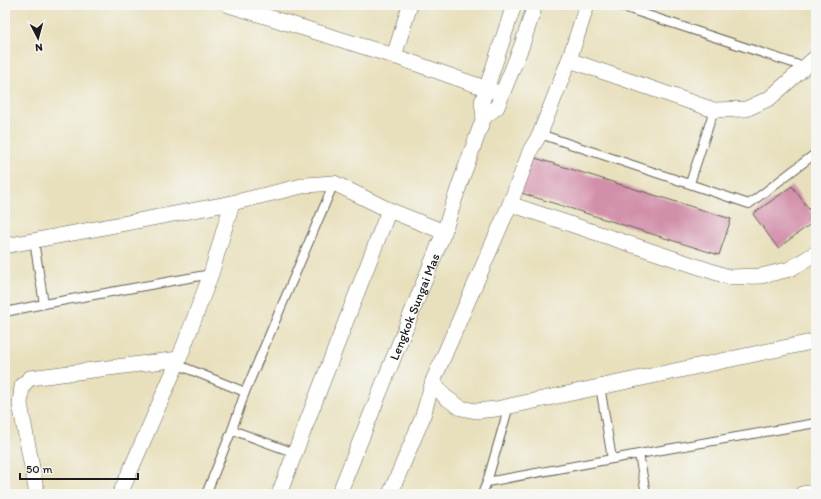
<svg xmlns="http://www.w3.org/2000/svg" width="821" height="499" font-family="Itim,sans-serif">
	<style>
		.building { fill: #d28faa }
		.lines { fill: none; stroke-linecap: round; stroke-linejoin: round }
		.service-casing { stroke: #636154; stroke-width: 10 }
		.minor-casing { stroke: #636154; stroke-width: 16 }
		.service { stroke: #fff; stroke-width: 8 }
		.minor { stroke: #fff; stroke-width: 15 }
		.labels { text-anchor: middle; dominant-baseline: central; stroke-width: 3; stroke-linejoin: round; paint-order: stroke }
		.street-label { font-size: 13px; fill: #1c1c1c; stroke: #f6f6f2 }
	</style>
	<rect width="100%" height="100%" fill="#f6f6f2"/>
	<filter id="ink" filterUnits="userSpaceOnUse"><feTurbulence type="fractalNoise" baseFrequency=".025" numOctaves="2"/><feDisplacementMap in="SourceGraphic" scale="8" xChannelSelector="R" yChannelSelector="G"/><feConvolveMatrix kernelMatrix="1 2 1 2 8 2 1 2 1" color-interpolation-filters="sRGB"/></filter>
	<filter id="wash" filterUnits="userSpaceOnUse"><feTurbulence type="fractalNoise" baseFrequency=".012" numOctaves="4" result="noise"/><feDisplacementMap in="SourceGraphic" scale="16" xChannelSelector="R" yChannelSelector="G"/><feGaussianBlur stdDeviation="0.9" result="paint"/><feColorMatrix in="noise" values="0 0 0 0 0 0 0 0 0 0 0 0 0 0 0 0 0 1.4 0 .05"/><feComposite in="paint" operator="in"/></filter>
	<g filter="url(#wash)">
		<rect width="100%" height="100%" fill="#e8e0bc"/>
		<g id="blocks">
			<g class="building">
				<polygon points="529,156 731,219 719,255 518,192"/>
				<polygon points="792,186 816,219 816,220 778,248 753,214"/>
			</g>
		</g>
	</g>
	<g filter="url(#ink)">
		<use href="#blocks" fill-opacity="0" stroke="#636154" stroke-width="1"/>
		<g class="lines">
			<defs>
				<g id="service">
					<polyline points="617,5 805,67"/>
					<polyline points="540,134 749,204 816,153"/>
					<polyline points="690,183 714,110"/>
					<polyline points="34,241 44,304"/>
					<polyline points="5,312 44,304 211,274"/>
					<polyline points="176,364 245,392"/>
					<polyline points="600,386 612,459"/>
					<polyline points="232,430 295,453"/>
					<polyline points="639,454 646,494"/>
					<polyline points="487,482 639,454 816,423"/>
					<polyline points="206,494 232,430 245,392 334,183"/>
					<polyline points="482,494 487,482 509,406"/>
				</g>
				<g id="minor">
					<polyline points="229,5 394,56 502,94"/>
					<polyline points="394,56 410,5"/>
					<polyline points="569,60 714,110 746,109 770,98 816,57"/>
					<polyline points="484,117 497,107 522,45 535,5"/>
					<polyline points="510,204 729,277 761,276 790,269 816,253"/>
					<polyline points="5,246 232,203 306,185 334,183 389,210 444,232"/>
					<polyline points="433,381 445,397 461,408 476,411 496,409 816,341"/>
					<polyline points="37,494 20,404 22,386 30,378 179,359"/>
					<polyline points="120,494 179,359 211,274 232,203"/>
					<polyline points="279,494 389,210"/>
					<path id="s1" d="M339,494L444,232L459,186L484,117L482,102L514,5"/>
					<polyline points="390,494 422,419 433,381 510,204 531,149 540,134 569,60 587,5"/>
					<polyline points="802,494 816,492"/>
				</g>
			</defs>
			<use href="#service" class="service-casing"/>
			<use href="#minor" class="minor-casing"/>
			<use href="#service" class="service"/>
			<use href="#minor" class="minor"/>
		</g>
	</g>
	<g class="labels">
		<g class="street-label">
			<text stroke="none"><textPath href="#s1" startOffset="202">Lengkok Sungai Mas</textPath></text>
		</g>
	</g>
	<rect width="821" height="499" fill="none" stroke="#f6f6f2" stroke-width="20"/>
	<g transform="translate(38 38) rotate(174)" stroke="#f6f6f2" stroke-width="3" paint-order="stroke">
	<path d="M0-3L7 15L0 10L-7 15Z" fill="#1c1c1c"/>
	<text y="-6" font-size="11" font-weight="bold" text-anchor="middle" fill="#1c1c1c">N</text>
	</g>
	<path d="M20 473v6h118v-6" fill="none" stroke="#1c1c1c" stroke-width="2"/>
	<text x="26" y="473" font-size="12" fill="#1c1c1c" stroke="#f6f6f2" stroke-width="3" paint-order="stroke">50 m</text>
</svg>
